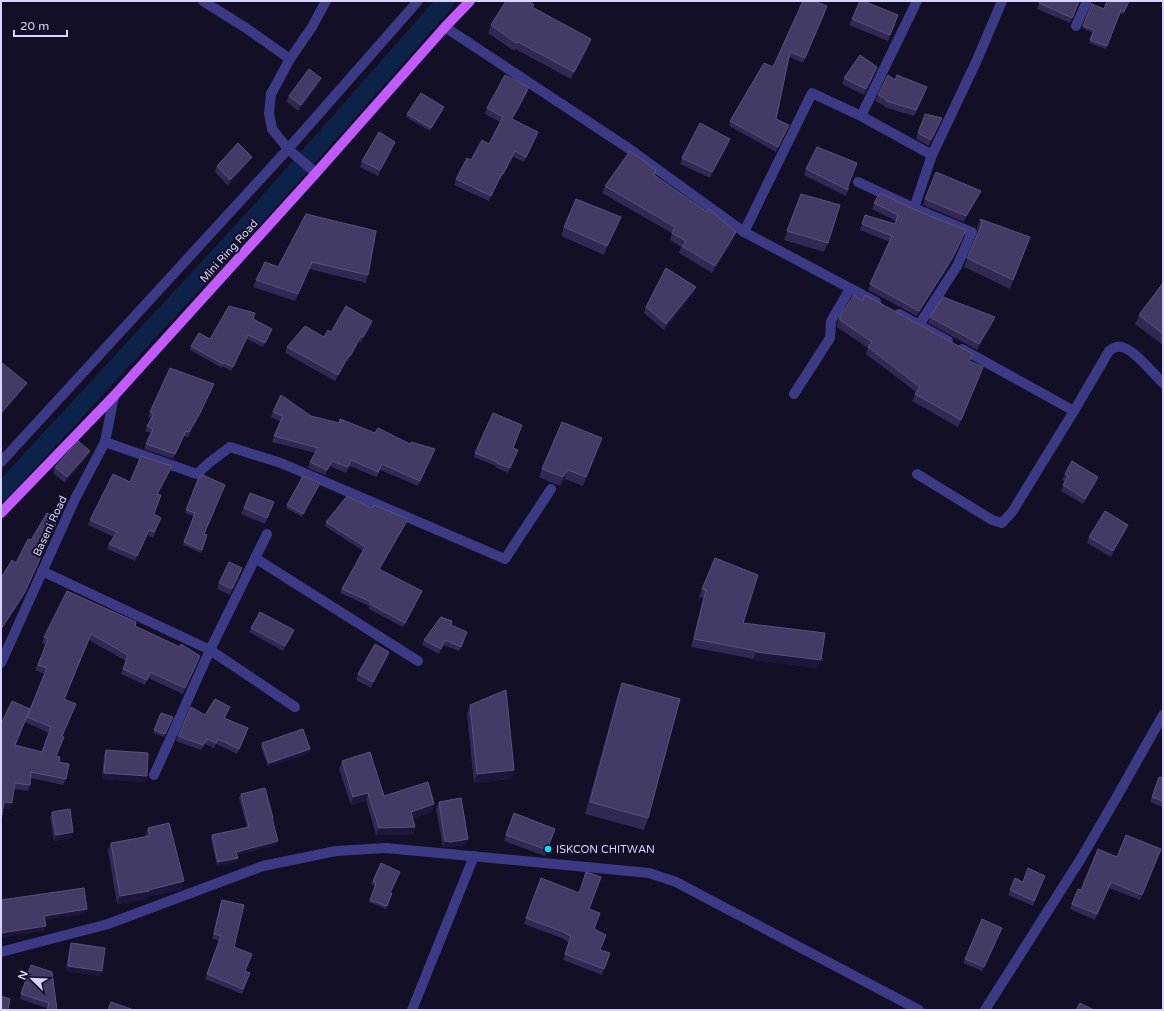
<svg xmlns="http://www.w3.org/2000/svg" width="1164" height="1011" font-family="'Varela Round',sans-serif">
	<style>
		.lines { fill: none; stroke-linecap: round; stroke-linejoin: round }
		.canal { stroke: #0c2248; stroke-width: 18 }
		.minor { stroke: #3d3a85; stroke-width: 10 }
		.major { stroke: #c25bff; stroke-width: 10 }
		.wall { fill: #312854; fill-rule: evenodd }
		.shaded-wall { fill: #1d163a }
		.building { fill: #433a66; stroke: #5a527e }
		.poi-dot { fill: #00e5ff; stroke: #130f26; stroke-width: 1.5 }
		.labels { text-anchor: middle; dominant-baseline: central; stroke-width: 4; stroke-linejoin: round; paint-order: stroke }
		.street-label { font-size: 11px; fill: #d9d4ff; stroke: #130f26 }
		.poi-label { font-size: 11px; fill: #d9d4ff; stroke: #130f26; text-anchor: start }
	</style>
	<rect width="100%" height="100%" fill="#130f26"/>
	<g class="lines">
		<polyline class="canal" points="1,492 265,206 446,1"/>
		<g class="minor">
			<polyline points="203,1 246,28 290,59"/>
			<polyline points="1076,26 1087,1"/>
			<polyline points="445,27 628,148 744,232 876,302"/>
			<polyline points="861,116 917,1"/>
			<polyline points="316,173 288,149 272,129 269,113 271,94 290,59 312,27 326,1"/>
			<polyline points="858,182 914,208 972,232 957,266 919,325"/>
			<polyline points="914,208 932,155 977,60 1002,1"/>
			<polyline points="744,232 812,93 861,116 932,155"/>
			<polyline points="899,314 948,341"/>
			<polyline points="962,349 1074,411"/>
			<polyline points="794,394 830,338 831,321 850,289"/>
			<polyline points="105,442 197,474 210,462 230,447 281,463 505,559 551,489"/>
			<polyline points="1,462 288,149 418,1"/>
			<path d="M917,474L992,520L1002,523L1012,512L1074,411L1109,351C1111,350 1114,347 1117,347C1131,344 1153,374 1163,383"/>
			<polyline points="255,558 418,661"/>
			<polyline points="42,571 210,650 295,707"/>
			<polyline points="1,663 75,499 105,442 114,396"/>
			<polyline points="154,775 210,650 267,534"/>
			<polyline points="1,952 108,924 263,866 336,851 386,848 649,873 676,882 919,1010"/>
			<polyline points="412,1010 474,856"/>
			<polyline points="985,1010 1080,860 1115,800 1163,715"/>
		</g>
		<polyline class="major" points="1,513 114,396 316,173 445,27 470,1"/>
	</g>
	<g class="wall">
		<polygon points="1040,1 1080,1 1070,23 1037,9"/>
		<polygon points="1129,1 1123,15 1120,13 1106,49 1089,43 1093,33 1082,28 1092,4 1104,9"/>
		<polygon points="514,2 533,8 589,47 571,79 515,49 514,51 488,33 491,25"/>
		<polygon points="826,11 803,63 789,57 776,119 789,125 776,152 729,126 730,121 773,67"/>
		<polygon points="852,19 896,21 888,41 849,25"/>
		<polygon points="875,73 864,95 842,84 844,78"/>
		<polygon points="321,78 319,84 298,111 286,101 289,96"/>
		<polygon points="895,80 925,93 914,116 884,107 885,106 875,101 878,95"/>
		<polygon points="527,93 512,119 536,138 524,162 513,157 501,179 500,179 489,201 454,185 456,179 471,160 489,144 500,122 485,114 487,108"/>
		<polygon points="443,110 430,131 406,117 407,114"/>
		<polygon points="939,124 929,146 916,139 918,133"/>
		<polygon points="728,145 710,178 680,164 682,158"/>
		<polygon points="393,148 378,176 360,167 362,161"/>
		<polygon points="249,162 228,186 215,172 217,166"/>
		<polygon points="806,169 848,187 848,190 846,196 804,175"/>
		<polygon points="655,175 707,212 736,232 734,239 712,273 679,253 681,247 670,240 672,233 602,193 605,186"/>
		<polygon points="981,191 978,196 964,222 923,205 925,199"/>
		<polygon points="801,194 828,243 824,252 784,240"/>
		<polygon points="874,203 963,235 951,263 917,316 868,290 890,242 860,230 865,215 895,224 896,221 872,209"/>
		<polygon points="306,214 368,275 366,283 309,269 295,301 253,287 256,280 278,267"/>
		<polygon points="621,217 618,225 604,255 561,236 564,227"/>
		<polygon points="980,219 1030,237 1010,289 964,267 978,233 978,231 977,228"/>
		<polygon points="1163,283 1163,345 1135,324 1139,315"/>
		<polygon points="694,293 664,330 644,313 646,307"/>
		<polygon points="862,301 971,361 981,374 958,427 912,401 916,392 866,354 868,348 837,327 837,323 840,316"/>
		<polygon points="930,317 995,317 993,323 977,350 928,323"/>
		<polygon points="253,319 270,332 263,347 247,339 231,371 222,366 222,368 190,350 191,346 210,339"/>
		<polygon points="370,327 361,343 359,342 348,362 347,361 335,381 285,353 287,347 324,337 331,332"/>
		<polygon points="214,384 199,417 188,437 184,436 173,459 144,449 151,433 145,431 151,418 148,417 150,412"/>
		<polygon points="273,412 311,416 375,433 410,444 433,454 418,486 380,470 377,477 349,466 346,473 330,466 325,475 308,468 310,462 316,453 272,442 280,421 271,417"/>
		<polygon points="599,446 583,486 565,479 560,486 539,477 542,469"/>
		<polygon points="513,448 518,450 508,473 495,467 496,466 474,457 475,453"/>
		<polygon points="90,451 87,457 65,483 53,473 55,467"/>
		<polygon points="172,466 170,472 158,494 154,515 161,518 153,538 148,535 135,561 107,549 109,544 114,537 88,525 90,520 130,482"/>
		<polygon points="1065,474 1096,483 1083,504 1061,491 1065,481 1062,480"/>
		<polygon points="199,477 204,534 207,535 201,553 183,545 194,516 185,513"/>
		<polygon points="320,483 302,517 286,508 287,505"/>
		<polygon points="274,502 265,524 241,514 244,508"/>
		<polygon points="326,522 406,524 380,569 420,595 403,627 369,609 369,606 340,593 342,589 363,551 325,526"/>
		<polygon points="1128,525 1126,531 1111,557 1087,543 1089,537"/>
		<polygon points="715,558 743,623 818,668 753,660 754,659 691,647 703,598 699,597"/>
		<polygon points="240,574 230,595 217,589 219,583"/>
		<path d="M135,626L198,662L183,694L148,678L145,685L121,674L126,661L89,640L65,699L63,736L56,756L66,779L63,785L31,778L30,785L28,791L14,789L12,803L10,809L3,808L1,724L30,709L44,674L35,670L46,645L42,643L44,637ZM26,719L25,722L49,733L42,752L15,745Z"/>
		<polygon points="251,628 292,635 283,651 249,632"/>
		<polygon points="467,632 459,651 443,645 439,654 422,645 424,640"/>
		<polygon points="389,652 387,658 371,688 356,680 358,674"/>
		<polygon points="622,683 648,818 644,830 585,814 618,694"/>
		<polygon points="470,705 511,779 474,783 467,714"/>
		<polygon points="228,712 225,718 247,733 237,754 216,744 214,748 205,744 201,750 176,741 178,736 205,715"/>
		<polygon points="161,713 173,717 164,737 153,733"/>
		<polygon points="262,743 310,749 309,753 268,767 261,747"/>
		<polygon points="106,750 147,776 144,782 102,779 104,755"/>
		<polygon points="342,761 384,796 432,812 413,818 415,827 413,835 376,835 366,800 351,805 339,769"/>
		<polygon points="1159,777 1163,778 1163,807 1150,802"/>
		<polygon points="241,794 272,821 276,845 237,855 238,858 236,862 217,866 211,839 212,835 247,828 239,798"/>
		<polygon points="439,802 466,845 449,847 443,847 436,808"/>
		<polygon points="52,812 73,832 71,838 54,841 50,817"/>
		<polygon points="514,813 555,829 545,856 504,841"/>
		<polygon points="148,828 182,889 147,897 147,899 117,904 108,850 111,843 145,837 145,836"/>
		<polygon points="1161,849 1140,900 1109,888 1095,920 1070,909 1072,904 1081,890 1117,857"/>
		<polygon points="381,863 391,893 392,893 386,909 369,902 375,886 371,884"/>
		<polygon points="1045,876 1033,906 1008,895 1015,878 1023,882"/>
		<polygon points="541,878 589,909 594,929 604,941 600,950 610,953 602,975 563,960 569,942 564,940 564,939 524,924"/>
		<polygon points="222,900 234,947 245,972 250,973 242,994 205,979 220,941 212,939 220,904"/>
		<polygon points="1000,932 982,971 963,963 965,959"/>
		<polygon points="71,943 100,976 66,971 69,949"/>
		<polygon points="31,965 57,1010 47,1008 20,999"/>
	</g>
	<g class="shaded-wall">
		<polygon points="591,39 589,47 571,79 574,72"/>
		<polygon points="877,67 875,73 864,95 866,89"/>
		<polygon points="321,78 319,84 298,111 301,105"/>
		<polygon points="529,87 527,93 510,125 512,119"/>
		<polygon points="444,107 443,110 430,131 431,128"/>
		<polygon points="942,118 939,124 929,146 931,140"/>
		<polygon points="789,125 787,130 776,152 778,147"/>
		<polygon points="538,132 536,138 524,162 526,157"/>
		<polygon points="730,139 728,145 710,178 712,172"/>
		<polygon points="395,142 393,148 378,176 380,170"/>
		<polygon points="515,151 513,157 501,179 503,174"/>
		<polygon points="252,157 249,162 228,186 230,180"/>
		<polygon points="502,173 500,179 489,201 491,196"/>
		<polygon points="981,191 978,196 964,222 966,216"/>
		<polygon points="621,217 618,225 604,255 607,246"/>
		<polygon points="966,230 951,263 917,316 919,311"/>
		<polygon points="736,232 734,239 712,273 715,266"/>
		<polygon points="696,287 694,293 664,330 666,324"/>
		<polygon points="995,317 993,323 977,350 979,344"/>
		<polygon points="372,321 370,327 361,343 363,337"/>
		<polygon points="361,336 359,342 348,362 350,356"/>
		<polygon points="349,355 347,361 335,381 338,375"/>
		<polygon points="983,367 981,374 958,427 961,420"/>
		<polygon points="27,383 26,386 1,415 1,413"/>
		<polygon points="214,384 199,417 188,437 189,432"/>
		<polygon points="435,449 433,454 418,486 420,481"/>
		<polygon points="90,451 87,457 65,483 67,477"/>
		<polygon points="332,461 330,466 325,475 327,470"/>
		<polygon points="172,466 170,472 155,499 157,494"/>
		<polygon points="568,470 565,479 560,486 563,477"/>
		<polygon points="1098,477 1096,483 1083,504 1085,499"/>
		<polygon points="320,483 319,486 302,517 303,514"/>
		<polygon points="58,519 23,598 1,631 1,629"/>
		<polygon points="408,519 406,524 377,573 379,569"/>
		<polygon points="1128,525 1126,531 1111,557 1113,551"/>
		<polygon points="149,530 148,535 135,561 137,556"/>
		<polygon points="242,568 240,574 230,595 232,589"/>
		<polygon points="294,630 292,635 283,651 285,646"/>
		<polygon points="389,652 387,658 371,688 373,682"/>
		<polygon points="756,652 821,660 818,668 753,660"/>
		<polygon points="200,656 198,662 183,694 185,688"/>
		<polygon points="310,749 309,753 268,767 269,763"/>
		<polygon points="514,770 511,779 474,783 477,774"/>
		<polygon points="104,773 147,776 144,782 102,779"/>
		<polygon points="368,793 366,800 351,805 353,797"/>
		<polygon points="4,802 12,803 10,809 2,808"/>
		<polygon points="434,804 432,812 408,819 411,812"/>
		<polygon points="415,827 413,835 376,835 379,828"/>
		<polygon points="73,832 71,838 54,841 56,835"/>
		<polygon points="468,839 466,845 449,847 443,847 445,841"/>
		<polygon points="278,841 276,845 235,856 236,852"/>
		<polygon points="238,858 236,862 217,866 218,862"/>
		<polygon points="184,881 182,889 147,897 147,899 117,904 120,896"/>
		<polygon points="87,909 85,914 42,921 44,916"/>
		<polygon points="46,926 44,931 1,938 1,933"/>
		<polygon points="68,966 102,971 100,976 66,971"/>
	</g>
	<g class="building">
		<polygon points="506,1 512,1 514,2 515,1 529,1 534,5 532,7 591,39 574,72 518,42 516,43 491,25"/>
		<polygon points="803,1 814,1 827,6 805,58 790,52 776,119 789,125 778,147 730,121 764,63 773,67"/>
		<polygon points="860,1 863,1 898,15 890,35 852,19"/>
		<polygon points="1040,1 1079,1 1072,18 1039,3"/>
		<polygon points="1107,1 1129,1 1124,12 1121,10 1107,46 1090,40 1094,30 1083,26 1092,4 1104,9"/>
		<polygon points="860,55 877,67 866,89 844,78"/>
		<polygon points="309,69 321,78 301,105 289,96"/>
		<polygon points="505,75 529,87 512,119 538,132 526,157 515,151 503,174 502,173 491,196 456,179 467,158 471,160 482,140 489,144 503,117 487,108"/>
		<polygon points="888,75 895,80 897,75 927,87 916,110 886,101 887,100 878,95"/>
		<polygon points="421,93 444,107 431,128 407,114"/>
		<polygon points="925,114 942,118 931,140 918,133"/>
		<polygon points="700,123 730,139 712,172 682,158"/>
		<polygon points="379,132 395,142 380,170 362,161"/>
		<polygon points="238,143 252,157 230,180 217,166"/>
		<polygon points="817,147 857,163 848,186 848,190 806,169"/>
		<polygon points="630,151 656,170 654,175 707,212 709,209 736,232 715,266 682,246 686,241 672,233 675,227 605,186"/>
		<polygon points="936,172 981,191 966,216 925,199"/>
		<polygon points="880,193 920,212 966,230 953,257 919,311 870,284 892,236 862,224 865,215 895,224 898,215 874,203"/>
		<polygon points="801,194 840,205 828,243 787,231"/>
		<polygon points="576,199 621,217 607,246 564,227"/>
		<polygon points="306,214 376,231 368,275 312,262 298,294 256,280 265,262 278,267"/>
		<polygon points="980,219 1030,237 1013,280 967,258 981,226 982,222"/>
		<polygon points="666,268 696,287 666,324 646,307"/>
		<polygon points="1163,283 1163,334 1139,315"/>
		<polygon points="854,295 862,301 865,295 973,354 969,361 983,367 961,420 915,394 920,387 868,347 872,342 840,320 840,316"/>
		<polygon points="943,297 995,317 979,344 930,317"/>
		<polygon points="229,306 255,313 253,319 272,329 265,343 248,335 233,367 224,363 223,364 191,346 199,333 210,339"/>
		<polygon points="346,306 372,321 363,337 361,336 350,356 349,355 338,375 287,347 305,326 324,337 328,330 331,332"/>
		<polygon points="2,363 27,383 1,413 1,364"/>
		<polygon points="170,368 214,384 200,413 189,432 186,431 175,454 146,444 153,429 147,426 154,414 150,412"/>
		<polygon points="281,395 311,416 339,423 340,419 375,433 378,428 410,444 411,442 435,449 420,481 382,464 378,472 351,460 348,467 332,461 327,470 310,462 318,448 274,436 283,416 273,412"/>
		<polygon points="493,413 522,425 513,448 518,450 510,468 497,463 497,462 475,453"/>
		<polygon points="562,422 602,438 586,477 568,470 563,477 542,469"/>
		<polygon points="78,441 90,451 67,477 55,467"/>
		<polygon points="141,456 172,466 157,494 161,495 154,514 161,518 154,532 149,530 137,556 109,544 117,532 90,520 113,474 130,482"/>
		<polygon points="1072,461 1098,477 1085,499 1063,485 1068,476 1065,474"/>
		<polygon points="203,475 225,485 204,534 207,535 202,550 184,542 195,513 186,510 199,477"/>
		<polygon points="303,476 320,483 303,514 287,505"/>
		<polygon points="250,493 274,502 267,518 244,508"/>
		<polygon points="347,496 372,508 374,505 408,519 379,569 422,591 405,623 370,604 371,602 342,589 365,547 326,522"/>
		<polygon points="1105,511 1128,525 1113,551 1089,537"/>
		<polygon points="47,513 58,519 25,592 1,629 1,578 12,560 16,563 28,539 31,540"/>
		<polygon points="715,558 758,575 743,623 825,633 821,660 756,652 757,651 694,639 706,590 702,589"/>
		<polygon points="229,562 242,568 232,589 219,583"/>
		<polygon points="67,591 136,622 135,626 180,647 181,644 200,656 185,688 150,672 147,680 123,669 128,655 91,634 64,699 76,704 62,736 64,737 56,756 60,757 59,762 69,764 66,779 31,772 30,785 15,783 12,803 4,802 1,821 1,724 12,701 30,709 15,745 42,752 51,727 27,717 47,668 38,665 48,639 44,637"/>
		<polygon points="260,612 294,630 285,646 251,628"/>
		<polygon points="441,617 452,621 451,625 467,632 461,647 445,640 441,649 424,640"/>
		<polygon points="375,644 389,652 373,682 358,674"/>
		<polygon points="622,683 680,699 648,818 590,802"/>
		<polygon points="506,690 514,770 477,774 470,705"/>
		<polygon points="215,699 230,707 224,718 248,728 239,749 218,739 216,743 207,739 203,745 178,736 191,707 205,715"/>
		<polygon points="161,713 173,717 165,734 154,730"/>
		<polygon points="303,729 310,749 269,763 262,743"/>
		<polygon points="106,750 148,753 147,776 104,773"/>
		<polygon points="370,752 384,796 428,782 434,804 411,812 415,827 379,828 368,793 353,797 342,761"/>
		<polygon points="1159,777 1163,778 1163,801 1152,797"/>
		<polygon points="265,788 273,818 272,818 278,841 236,852 238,858 218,862 212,835 249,827 241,794"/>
		<polygon points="461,798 468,839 451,842 445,841 439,802"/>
		<polygon points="70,809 73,832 56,835 52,812"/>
		<polygon points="514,813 555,829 547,850 506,835"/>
		<polygon points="169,823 184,881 149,890 149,891 120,896 111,843 150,836 148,828"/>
		<polygon points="1126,835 1161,849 1142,895 1111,882 1097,914 1072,904 1078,889 1081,890 1098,849 1117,857"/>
		<polygon points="381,863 400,872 390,893 392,893 387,906 370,900 376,883 373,881"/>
		<polygon points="1028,868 1045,876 1034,901 1010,890 1015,878 1023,882"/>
		<polygon points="586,872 601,877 589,909 600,913 594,929 606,935 600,950 610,953 604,969 565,954 571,936 566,934 566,933 526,918 541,878 579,893"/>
		<polygon points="84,888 87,909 44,916 46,926 1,933 1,900"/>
		<polygon points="222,900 244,905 234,947 252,954 245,971 250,973 243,989 207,974 221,936 214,934"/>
		<polygon points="982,919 1002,928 984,967 965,959"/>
		<polygon points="71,943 105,948 102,971 68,966"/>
		<polygon points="31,965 52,972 57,1010 47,1010 49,1003 21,994"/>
		<polygon points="1,996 10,999 8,1010 1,1010"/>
		<polygon points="111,1002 134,1010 108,1010"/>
		<polygon points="1080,1003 1094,1010 1076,1010"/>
	</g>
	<circle class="poi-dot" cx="548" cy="849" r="4"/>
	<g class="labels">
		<g class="street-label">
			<text transform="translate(229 251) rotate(-48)">Mini Ring Road</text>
			<text transform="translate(50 526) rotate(-65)">Baseni Road</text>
		</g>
		<g class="poi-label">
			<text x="556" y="849">ISKCON CHITWAN</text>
		</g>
	</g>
	<rect width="1164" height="1011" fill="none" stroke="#d9d4ff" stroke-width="4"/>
	<g transform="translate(32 979) rotate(293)" stroke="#130f26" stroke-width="3" paint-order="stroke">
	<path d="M0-3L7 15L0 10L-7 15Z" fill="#d9d4ff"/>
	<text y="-6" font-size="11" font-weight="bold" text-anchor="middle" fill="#d9d4ff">N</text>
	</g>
	<path d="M14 30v6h53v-6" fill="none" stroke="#d9d4ff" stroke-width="2"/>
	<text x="20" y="30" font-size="12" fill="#d9d4ff" stroke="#130f26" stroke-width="3" paint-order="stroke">20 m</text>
</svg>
